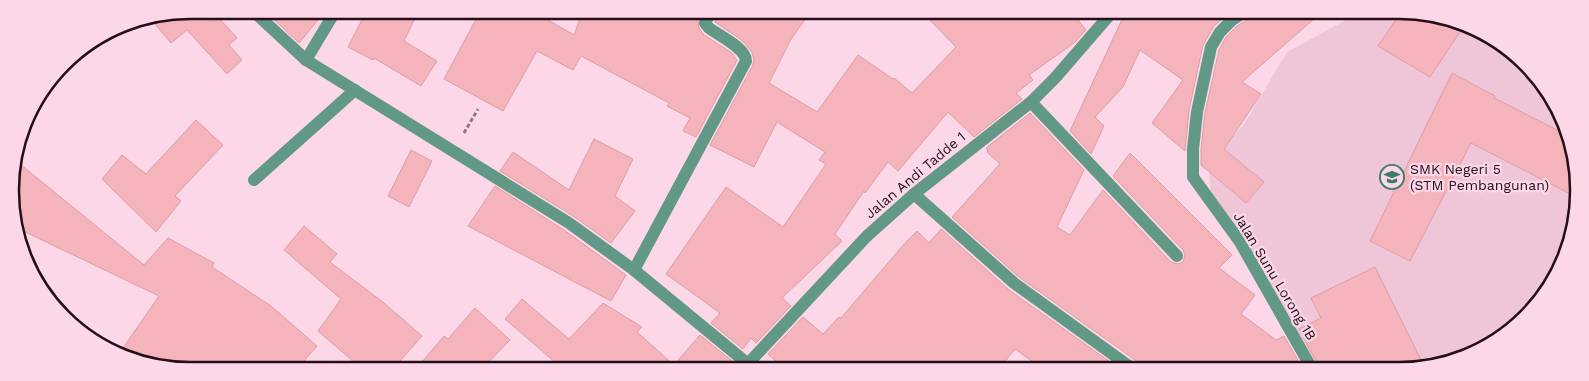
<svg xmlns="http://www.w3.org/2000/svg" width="1589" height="381" font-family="'Work Sans',sans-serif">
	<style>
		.built { fill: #efc6d8 }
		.building { fill: #f5b4bc; stroke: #dd9ea6 }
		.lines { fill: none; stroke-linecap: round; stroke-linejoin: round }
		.path { stroke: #937683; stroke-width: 3; stroke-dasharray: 4 2.5; stroke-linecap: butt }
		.street { stroke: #629986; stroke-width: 12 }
		.labels { text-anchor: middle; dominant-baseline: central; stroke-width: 4.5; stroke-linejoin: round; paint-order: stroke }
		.poi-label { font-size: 14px; fill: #240f19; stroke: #fcd7e7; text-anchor: start }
		.street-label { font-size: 14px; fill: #240f19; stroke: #fcd7e7 }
		.rim { fill: none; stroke: #240f19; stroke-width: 2.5 }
	</style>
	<rect width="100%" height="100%" fill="#fcd7e7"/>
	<polygon class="built" points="1361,12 1422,12 1489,34 1542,81 1573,144 1577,214 1560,271 1526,318 1478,353 1422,369 1320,369 1211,194 1208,161 1243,126 1287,52"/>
	<g class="building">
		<polygon points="190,10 211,10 205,15 211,22 217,16 237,38 229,45 242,60 227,74 187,30 171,43 150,18"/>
		<polygon points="264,10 326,10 299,43"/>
		<polygon points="367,10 419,10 404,41 437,61 421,86 374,58 373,60 348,47"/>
		<polygon points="481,10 531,10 574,35 583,10 702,11 698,20 699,28 704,35 732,53 737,60 696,137 683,131 690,118 667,106 669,103 581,56 573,70 537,51 503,111 444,79"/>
		<polygon points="719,11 811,11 791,39 769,83 817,112 858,55 893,79 894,78 912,93 956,47 921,11 1071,11 1086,30 1074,43 1029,75 1033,80 1016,93 1022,99 974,137 948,112 898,171 888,162 865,193 864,191 835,234 842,241 782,298 791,306 756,343 751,338 743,349 711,323 720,313 666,274 726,187 783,227 826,164 819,160 825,152 777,122 754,167 710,145 753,65 754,60 752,52 743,41 715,22"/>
		<polygon points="1126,11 1230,11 1214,26 1203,45 1189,110 1185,151 1152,123 1183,80 1140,50 1123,87 1095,117 1104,126 1091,154 1070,131"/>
		<polygon points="1254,11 1323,11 1242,82 1261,94 1224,149 1264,182 1246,203 1201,165 1201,149 1205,113 1219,50 1226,37 1237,26 1251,18"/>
		<polygon points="1401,12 1422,12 1464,26 1430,77 1378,46"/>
		<polygon points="1452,73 1495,96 1494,98 1569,136 1573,144 1576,197 1471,143 1410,261 1370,241"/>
		<polygon points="1030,113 1084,170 1057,227 1070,235 1103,190 1171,262 1178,264 1183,262 1185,255 1183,250 1113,176 1130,153 1232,255 1219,268 1255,295 1241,314 1276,340 1284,336 1303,369 1141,369 1138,362 1019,277 952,217 1000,164 987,152 988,151 986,148"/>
		<polygon points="196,120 223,145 175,196 181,201 156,232 102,179 122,155 146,174"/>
		<polygon points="594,139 633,159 615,196 635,211 611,243 573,216 500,171 513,152 569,190"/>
		<polygon points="411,150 432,161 409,207 388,196"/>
		<polygon points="15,160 144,265 168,238 214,263 212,267 271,306 317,346 297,369 167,369 139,360 123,348 159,296 17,228 10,178"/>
		<polygon points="495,186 564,230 626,275 611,301 468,226"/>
		<polygon points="304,226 337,254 330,262 384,303 422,336 393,369 362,369 318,331 341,299 284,250"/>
		<polygon points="941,229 1009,290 1120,369 1043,369 1015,349 999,369 785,369 768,354 803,317 823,334 839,317 841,318 905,243 917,231 929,243"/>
		<polygon points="1375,267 1425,368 1320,369 1299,329 1321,318 1311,298"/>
		<polygon points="522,299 569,339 603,303 642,327 637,332 674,365 700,335 732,361 725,369 563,369 505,319"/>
		<polygon points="475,308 510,340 482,369 416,369 444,336 448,339"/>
	</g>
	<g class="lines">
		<polyline class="path" points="464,133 478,109"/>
		<g class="street">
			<polyline points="252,10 306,60 569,223 634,270 748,364"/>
			<polyline points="1246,11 1232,20 1220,32 1211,47 1197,112 1193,149 1193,177 1240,242 1312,369"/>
			<polyline points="306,60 336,10"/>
			<polyline points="1031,102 1177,256"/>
			<polyline points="254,180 355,90"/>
			<polyline points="914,194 1014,283 1133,369"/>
			<path d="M634,270L746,61C746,48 720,36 709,28L705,23L711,11"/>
			<polyline points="743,369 867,236 914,194 1031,102 1055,78 1113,11"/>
		</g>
	</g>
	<defs>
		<symbol id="school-ring" viewBox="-11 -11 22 22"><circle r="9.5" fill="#fcd7e7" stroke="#3f7c68" stroke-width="1.5"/><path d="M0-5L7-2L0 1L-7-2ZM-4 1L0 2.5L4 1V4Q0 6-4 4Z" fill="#3f7c68"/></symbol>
	</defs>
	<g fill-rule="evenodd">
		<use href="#school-ring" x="1378" y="163" width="28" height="28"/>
	</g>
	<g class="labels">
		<g class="poi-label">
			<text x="1410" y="169">SMK Negeri 5<tspan x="1410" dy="16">(STM Pembangunan)</tspan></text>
		</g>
		<g class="street-label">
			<text transform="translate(915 175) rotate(-40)">Jalan Andi Tadde 1</text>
			<text transform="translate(1275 276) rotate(59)">Jalan Sunu Lorong 1B</text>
		</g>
	</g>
	<path d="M0 0H1589V381H0ZM190 19H1399A171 171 0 0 1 1570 190V191A171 171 0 0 1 1399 362H190A171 171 0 0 1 19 191V190A171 171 0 0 1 190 19Z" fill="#fcd7e7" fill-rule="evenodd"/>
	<path class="rim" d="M190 19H1399A171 171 0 0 1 1570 190V191A171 171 0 0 1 1399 362H190A171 171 0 0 1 19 191V190A171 171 0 0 1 190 19Z"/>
</svg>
